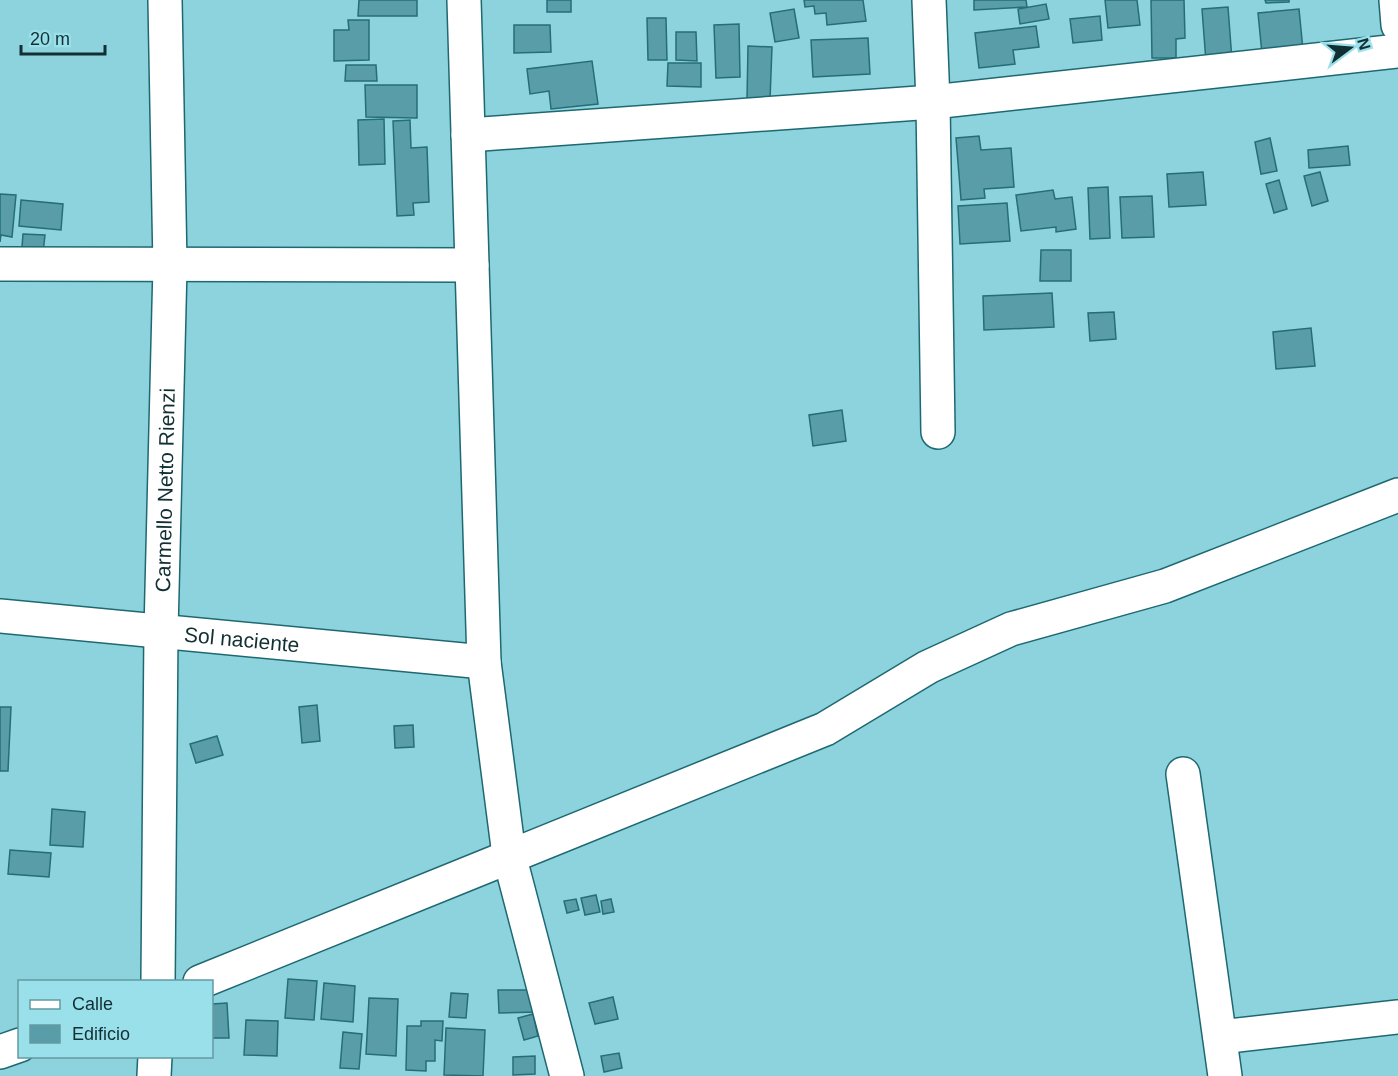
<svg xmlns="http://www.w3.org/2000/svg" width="1398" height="1076" font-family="Helvetica,sans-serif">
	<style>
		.building { fill: #589da7; stroke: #256e78; stroke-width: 1.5 }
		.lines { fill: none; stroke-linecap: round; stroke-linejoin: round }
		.minor-casing { stroke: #1e6872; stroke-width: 36 }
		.minor { stroke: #fff; stroke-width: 33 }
		.labels { text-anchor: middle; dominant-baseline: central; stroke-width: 4.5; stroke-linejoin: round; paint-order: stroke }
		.street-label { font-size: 21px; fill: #123034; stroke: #99e0ea }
	</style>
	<rect width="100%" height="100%" fill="#8cd3dd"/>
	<g class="building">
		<polygon points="359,0 417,0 417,16 358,16"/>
		<rect x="547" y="0" width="24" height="12"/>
		<polygon points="804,0 863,0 866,21 827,25 826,13 815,14 814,6 805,7"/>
		<polygon points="974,0 1026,0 1027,7 974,10"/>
		<polygon points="1105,0 1137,0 1140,25 1108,28"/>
		<polygon points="1151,0 1184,0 1185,38 1176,39 1176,58 1152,58"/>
		<polygon points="1265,0 1289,0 1289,2 1266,3"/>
		<polygon points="1046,4 1049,19 1020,24 1018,9"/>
		<polygon points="1228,7 1232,60 1206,62 1202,9"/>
		<polygon points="794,9 799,38 775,42 770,13"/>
		<polygon points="1299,9 1303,50 1262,54 1258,13"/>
		<polygon points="1100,16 1102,40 1073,43 1070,19"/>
		<polygon points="647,18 666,18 667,60 648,60"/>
		<polygon points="348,20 369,20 369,60 334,61 334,30 349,30"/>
		<polygon points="739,24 740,77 716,78 714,25"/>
		<polygon points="514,25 550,25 551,52 514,53"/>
		<polygon points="1036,26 1039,47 1013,50 1015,64 979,68 975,33"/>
		<polygon points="676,32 696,32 697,61 676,60"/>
		<polygon points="868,38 870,74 813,77 811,40"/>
		<polygon points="748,46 772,47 770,100 747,99"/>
		<polygon points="592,61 598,104 551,109 549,91 530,94 527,69"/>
		<polygon points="668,63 701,63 701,87 667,86"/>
		<polygon points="346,65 376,65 377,81 345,81"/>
		<polygon points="365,85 417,85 417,118 366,117"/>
		<polygon points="384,119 385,164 359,165 358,120"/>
		<polygon points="410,120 411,148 427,147 429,202 413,203 414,215 397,216 393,121"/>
		<polygon points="979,136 981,150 1011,148 1014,187 984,189 985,198 961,200 956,138"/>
		<polygon points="1270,138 1277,171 1261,174 1255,142"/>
		<polygon points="1348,146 1350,165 1309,168 1308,150"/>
		<polygon points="1203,172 1206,205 1169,207 1167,174"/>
		<polygon points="1320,172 1328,201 1312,206 1304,176"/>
		<polygon points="1279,180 1287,209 1274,213 1266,184"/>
		<polygon points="1108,187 1110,238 1090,239 1088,188"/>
		<polygon points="1053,190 1055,199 1072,197 1076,229 1056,232 1056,227 1021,231 1016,195"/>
		<polygon points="0,194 16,195 12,237 1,235 0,242"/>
		<polygon points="1152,196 1154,237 1122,238 1120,197"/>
		<polygon points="21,200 63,204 61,230 19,226"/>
		<polygon points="1007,203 1010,241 960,244 958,206"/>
		<polygon points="23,234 45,235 42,262 21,260"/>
		<polygon points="1041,250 1071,250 1071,281 1040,281"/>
		<polygon points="1052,293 1054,327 984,330 983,296"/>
		<polygon points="1114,312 1116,339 1090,341 1088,313"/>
		<polygon points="1311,328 1315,366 1276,369 1273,332"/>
		<polygon points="842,410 846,441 813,446 809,415"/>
		<polygon points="317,705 320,741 302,743 299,707"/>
		<polygon points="0,707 11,707 8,771 0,771"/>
		<polygon points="413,725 414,747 395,748 394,726"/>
		<polygon points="217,736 223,755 196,763 190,744"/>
		<polygon points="52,809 85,812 83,847 50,845"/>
		<polygon points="10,850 51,853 49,877 8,874"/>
		<polygon points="596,895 600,912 585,915 581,898"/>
		<polygon points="576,899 579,910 567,913 564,901"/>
		<polygon points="611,899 614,912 603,914 601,901"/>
		<polygon points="288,979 317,981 314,1020 285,1018"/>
		<polygon points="324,983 355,986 353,1022 321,1019"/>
		<polygon points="498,990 537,990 537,1012 499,1013"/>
		<polygon points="451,993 468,994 466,1018 449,1017"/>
		<polygon points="613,997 618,1019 595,1024 589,1003"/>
		<polygon points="369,998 398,999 396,1056 366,1054"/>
		<polygon points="227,1003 229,1038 212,1038 212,1004"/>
		<polygon points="533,1014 538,1036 524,1040 518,1018"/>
		<polygon points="246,1020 278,1021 277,1056 244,1055"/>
		<polygon points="421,1021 443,1021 442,1041 435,1040 435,1061 426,1061 426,1071 406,1070 407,1026 421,1026"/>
		<polygon points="446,1028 485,1030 483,1076 444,1075"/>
		<polygon points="343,1032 362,1034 359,1069 340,1068"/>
		<polygon points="619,1053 622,1068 604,1072 601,1056"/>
		<polygon points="535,1056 535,1074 513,1075 513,1057"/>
	</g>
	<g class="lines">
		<defs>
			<g id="minor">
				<polyline points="464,0 484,662 509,855 567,1076"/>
				<polyline points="929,0 933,102 938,432"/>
				<polyline points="1396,0 1398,25"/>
				<polyline points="468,135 933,102 1398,51"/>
				<polyline points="0,264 472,265"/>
				<path id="s1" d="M0,616L484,662"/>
				<polyline points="1183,774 1225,1076"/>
				<path id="s2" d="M158,982L161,631L170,266L165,0"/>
				<polyline points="200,982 825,729 928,667 1011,629 1165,586 1398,495"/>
				<polyline points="1220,1037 1398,1017"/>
				<polyline points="0,1052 20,1045"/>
				<polyline points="154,1076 155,1056"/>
			</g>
		</defs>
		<use href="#minor" class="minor-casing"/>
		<use href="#minor" class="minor"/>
	</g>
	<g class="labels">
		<g class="street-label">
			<text stroke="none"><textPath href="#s2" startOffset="492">Carmello Netto Rienzi</textPath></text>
			<text stroke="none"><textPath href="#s1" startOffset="243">Sol naciente</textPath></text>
		</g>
	</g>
	<rect x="18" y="980" width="195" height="78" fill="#99e0ea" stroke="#639aa1" stroke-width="1.5"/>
	<rect x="30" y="1000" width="30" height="9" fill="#ffffff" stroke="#639aa1" stroke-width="1.5"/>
	<text x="72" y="1010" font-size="18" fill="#123034">Calle</text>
	<rect x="30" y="1025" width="30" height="18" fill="#589da7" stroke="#639aa1" stroke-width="1.5"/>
	<text x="72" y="1040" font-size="18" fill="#123034">Edificio</text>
	<g transform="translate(1350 48) rotate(74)" stroke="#99e0ea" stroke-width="4.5" paint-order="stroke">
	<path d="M0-4.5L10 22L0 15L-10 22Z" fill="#123034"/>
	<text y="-9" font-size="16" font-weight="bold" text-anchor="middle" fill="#123034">N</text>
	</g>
	<path d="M21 45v9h84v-9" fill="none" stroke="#123034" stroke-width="3"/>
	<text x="30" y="45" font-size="18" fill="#123034" stroke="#99e0ea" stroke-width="4.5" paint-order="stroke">20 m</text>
</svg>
